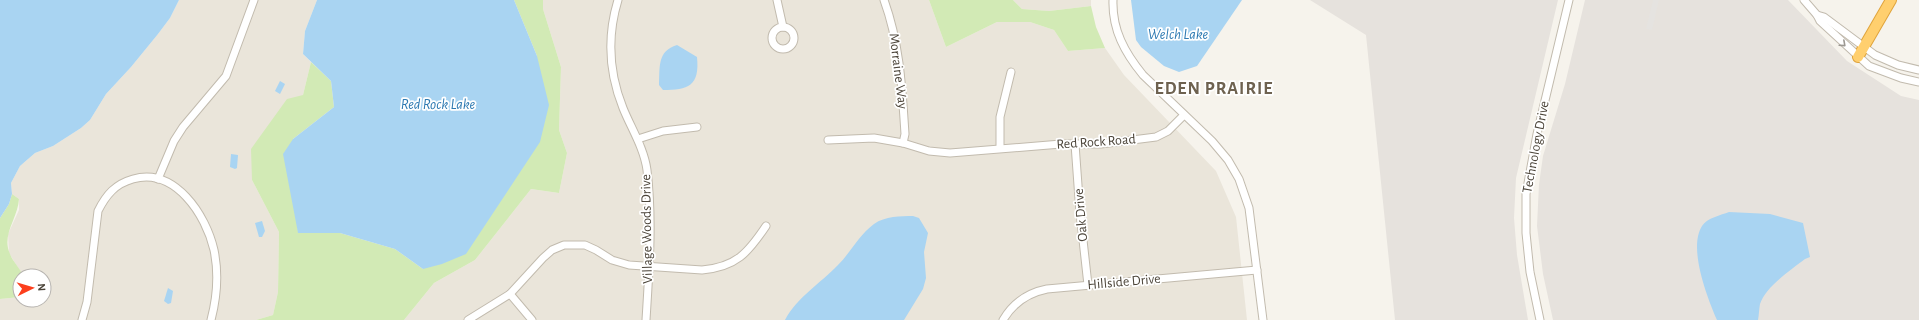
<svg xmlns="http://www.w3.org/2000/svg" width="1919" height="320" font-family="'Alegreya Sans',sans-serif">
	<style>
		.residential { fill: #eae5da }
		.industrial { fill: #e6e2dd }
		.green { fill: #d2eab5 }
		.parking { fill: #e5e3e0 }
		.water { fill: #a9d4f2 }
		.lines { fill: none; stroke-linecap: round; stroke-linejoin: round }
		.minor-casing { stroke: #c2bbae; stroke-width: 9 }
		.highway-casing { stroke: #e0a43c; stroke-width: 12 }
		.minor { stroke: #fff; stroke-width: 7 }
		.highway { stroke: #ffcf6e; stroke-width: 10 }
		.oneway { stroke: #9c9892 }
		.labels { text-anchor: middle; dominant-baseline: central; stroke-width: 3.5; stroke-linejoin: round; paint-order: stroke }
		.street-label { font-size: 14px; fill: #4b4439; stroke: #fff }
		.water-label { font-size: 15px; font-style: italic; fill: #2e7ab2; stroke: #fff }
		.district-label { font-size: 18px; font-weight: bold; letter-spacing: 1px; fill: #6e6250; stroke: #fff }
	</style>
	<rect width="100%" height="100%" fill="#f6f3ec"/>
	<g class="residential">
		<polygon points="179,0 317,0 305,31 303,54 311,62 303,95 252,180 279,232 278,292 273,315 256,320 0,320 0,299 20,297 20,300 44,300 44,276 23,276 9,253 8,234 19,210 19,199 12,194 11,183 20,166 35,153 53,146 81,128 90,120 106,94 131,67 158,34 170,18"/>
		<polygon points="543,0 929,0 946,47 997,22 1030,22 1054,30 1068,51 1105,48 1124,75 1216,171 1236,217 1247,320 404,320 434,283 475,260 531,189 559,193 567,153 559,130 561,67 543,9"/>
		<polygon points="1013,0 1091,0 1091,6 1049,11 1022,9"/>
	</g>
	<g class="industrial">
		<polygon points="1310,0 1558,0 1516,178 1514,218 1517,255 1528,320 1395,320 1366,35"/>
		<polygon points="1585,0 1788,0 1847,61 1901,96 1919,100 1919,320 1553,320 1543,274 1537,226 1539,184 1543,156 1565,84"/>
	</g>
	<g class="green">
		<polygon points="514,0 543,0 543,9 561,67 559,130 567,153 559,193 531,189 475,260 434,283 404,320 256,320 273,315 278,292 279,232 252,180 251,149 287,99 303,95 311,62 331,81 334,107 293,139 298,232 340,233 395,249 423,269 537,56"/>
		<polygon points="929,0 1013,0 1022,9 1049,11 1091,6 1096,27 1105,48 1068,51 1054,30 1030,22 997,22 946,47"/>
		<path d="M12,194L19,199C18,218 1,235 10,254C13,262 20,268 23,276H20V297L0,299V218L9,204Z"/>
	</g>
	<polygon class="parking" points="1653,0 1659,0 1652,30 1646,29"/>
	<g class="water">
		<polygon points="0,0 179,0 170,18 158,34 131,67 106,94 90,120 81,128 53,146 35,153 20,166 11,183 12,194 9,204 0,218"/>
		<polygon points="317,0 514,0 537,56 549,105 540,142 466,254 442,264 423,269 395,249 340,233 298,233 283,154 293,139 334,107 331,81 303,54 305,31"/>
		<polygon points="1131,0 1242,0 1197,66 1179,72 1164,66 1141,47 1136,40"/>
		<path d="M677,45L697,57C700,86 688,90 663,90L659,85C660,67 657,51 677,45Z"/>
		<polygon points="280,81 285,84 280,94 275,91"/>
		<polygon points="231,154 238,155 237,168 235,169 230,167"/>
		<path d="M1729,212L1770,214L1803,223L1810,257L1805,259C1791,270 1766,286 1760,304C1759,309 1759,315 1758,320H1717C1707,297 1688,248 1702,226C1707,218 1721,215 1729,212Z"/>
		<path d="M913,216L919,218L928,233L924,252L926,278L923,289L904,320H785C797,297 821,283 838,265C851,252 859,235 874,224C885,216 901,216 913,216Z"/>
		<polygon points="262,221 265,231 262,237 259,237 255,223"/>
		<polygon points="168,288 173,291 171,303 168,304 164,301"/>
	</g>
	<g class="lines">
		<defs>
			<g id="minor">
				<path d="M618,0C607,36 609,73 623,108C631,128 644,148 647,170C653,220 649,271 646,320"/>
				<polyline points="777,0 783,27"/>
				<path d="M884,0C900,44 902,88 905,134L903,143"/>
				<path d="M1113,0C1112,30 1125,53 1143,75L1212,141L1228,160L1239,179L1249,208L1263,320"/>
				<polyline points="1804,0 1817,15 1820,21 1869,66 1901,78 1919,82"/>
				<polyline points="1817,15 1824,17 1875,55 1898,65 1919,70"/>
				<circle cx="783" cy="38" r="11"/>
				<polyline points="638,139 663,131 697,127"/>
				<polyline points="828,140 874,138 903,143 929,151 950,153 1061,144 1101,144 1156,137 1168,131 1184,115"/>
				<polyline points="1075,144 1080,213 1088,285"/>
				<polyline points="1000,148 1000,117 1011,72"/>
				<polyline points="158,179 174,141 183,127 226,76 254,0"/>
				<polyline points="510,294 532,320"/>
				<path d="M82,320L87,302L98,211C106,195 115,184 133,179C175,167 206,215 214,250C219,274 217,297 211,320"/>
				<path d="M468,320L510,294L543,258L552,250L564,245H585L596,250L612,260L629,265L702,270C736,267 748,253 766,226"/>
				<path d="M1003,320C1013,303 1027,293 1047,289L1257,270"/>
				<polyline points="1540,320 1530,272 1526,233 1526,194 1537,134 1569,0"/>
			</g>
			<polyline id="highway" points="1858,57 1891,0"/>
		</defs>
		<use href="#minor" class="minor-casing"/>
		<use href="#highway" class="highway-casing"/>
		<use href="#minor" class="minor"/>
		<use href="#highway" class="highway"/>
	</g>
	<defs><path id="oneway-chevron" d="M-2-3.5L2.5 0L-2 3.5" fill="none" stroke-width="1.6" stroke-linecap="round" stroke-linejoin="round"/></defs>
	<use class="oneway" href="#oneway-chevron" transform="translate(1843 44) rotate(42)"/>
	<g class="labels">
		<g class="street-label">
			<text transform="translate(898 71) rotate(83)">Morraine Way</text>
			<text transform="translate(1096 142) rotate(-4)">Red Rock Road</text>
			<text transform="translate(1536 147) rotate(-79)">Technology Drive</text>
			<text transform="translate(1081 215) rotate(-95)">Oak Drive</text>
			<text transform="translate(647 229) rotate(-91)">Village Woods Drive</text>
			<text transform="translate(1124 282) rotate(-5)">Hillside Drive</text>
		</g>
		<g class="water-label">
			<text x="1178" y="34">Welch Lake</text>
			<text x="438" y="104">Red Rock Lake</text>
		</g>
		<g class="district-label">
			<text x="1214" y="89">EDEN PRAIRIE</text>
		</g>
	</g>
	<g transform="translate(32 288) rotate(85)"><circle r="19" fill="#ffffff" stroke="#b7b4b0"/>
	<path d="M0-3L7 15L0 10L-7 15Z" fill="#fc3f1d"/>
	<text y="-6" font-size="11" font-weight="bold" text-anchor="middle" fill="#4b4439">N</text>
	</g>
</svg>
